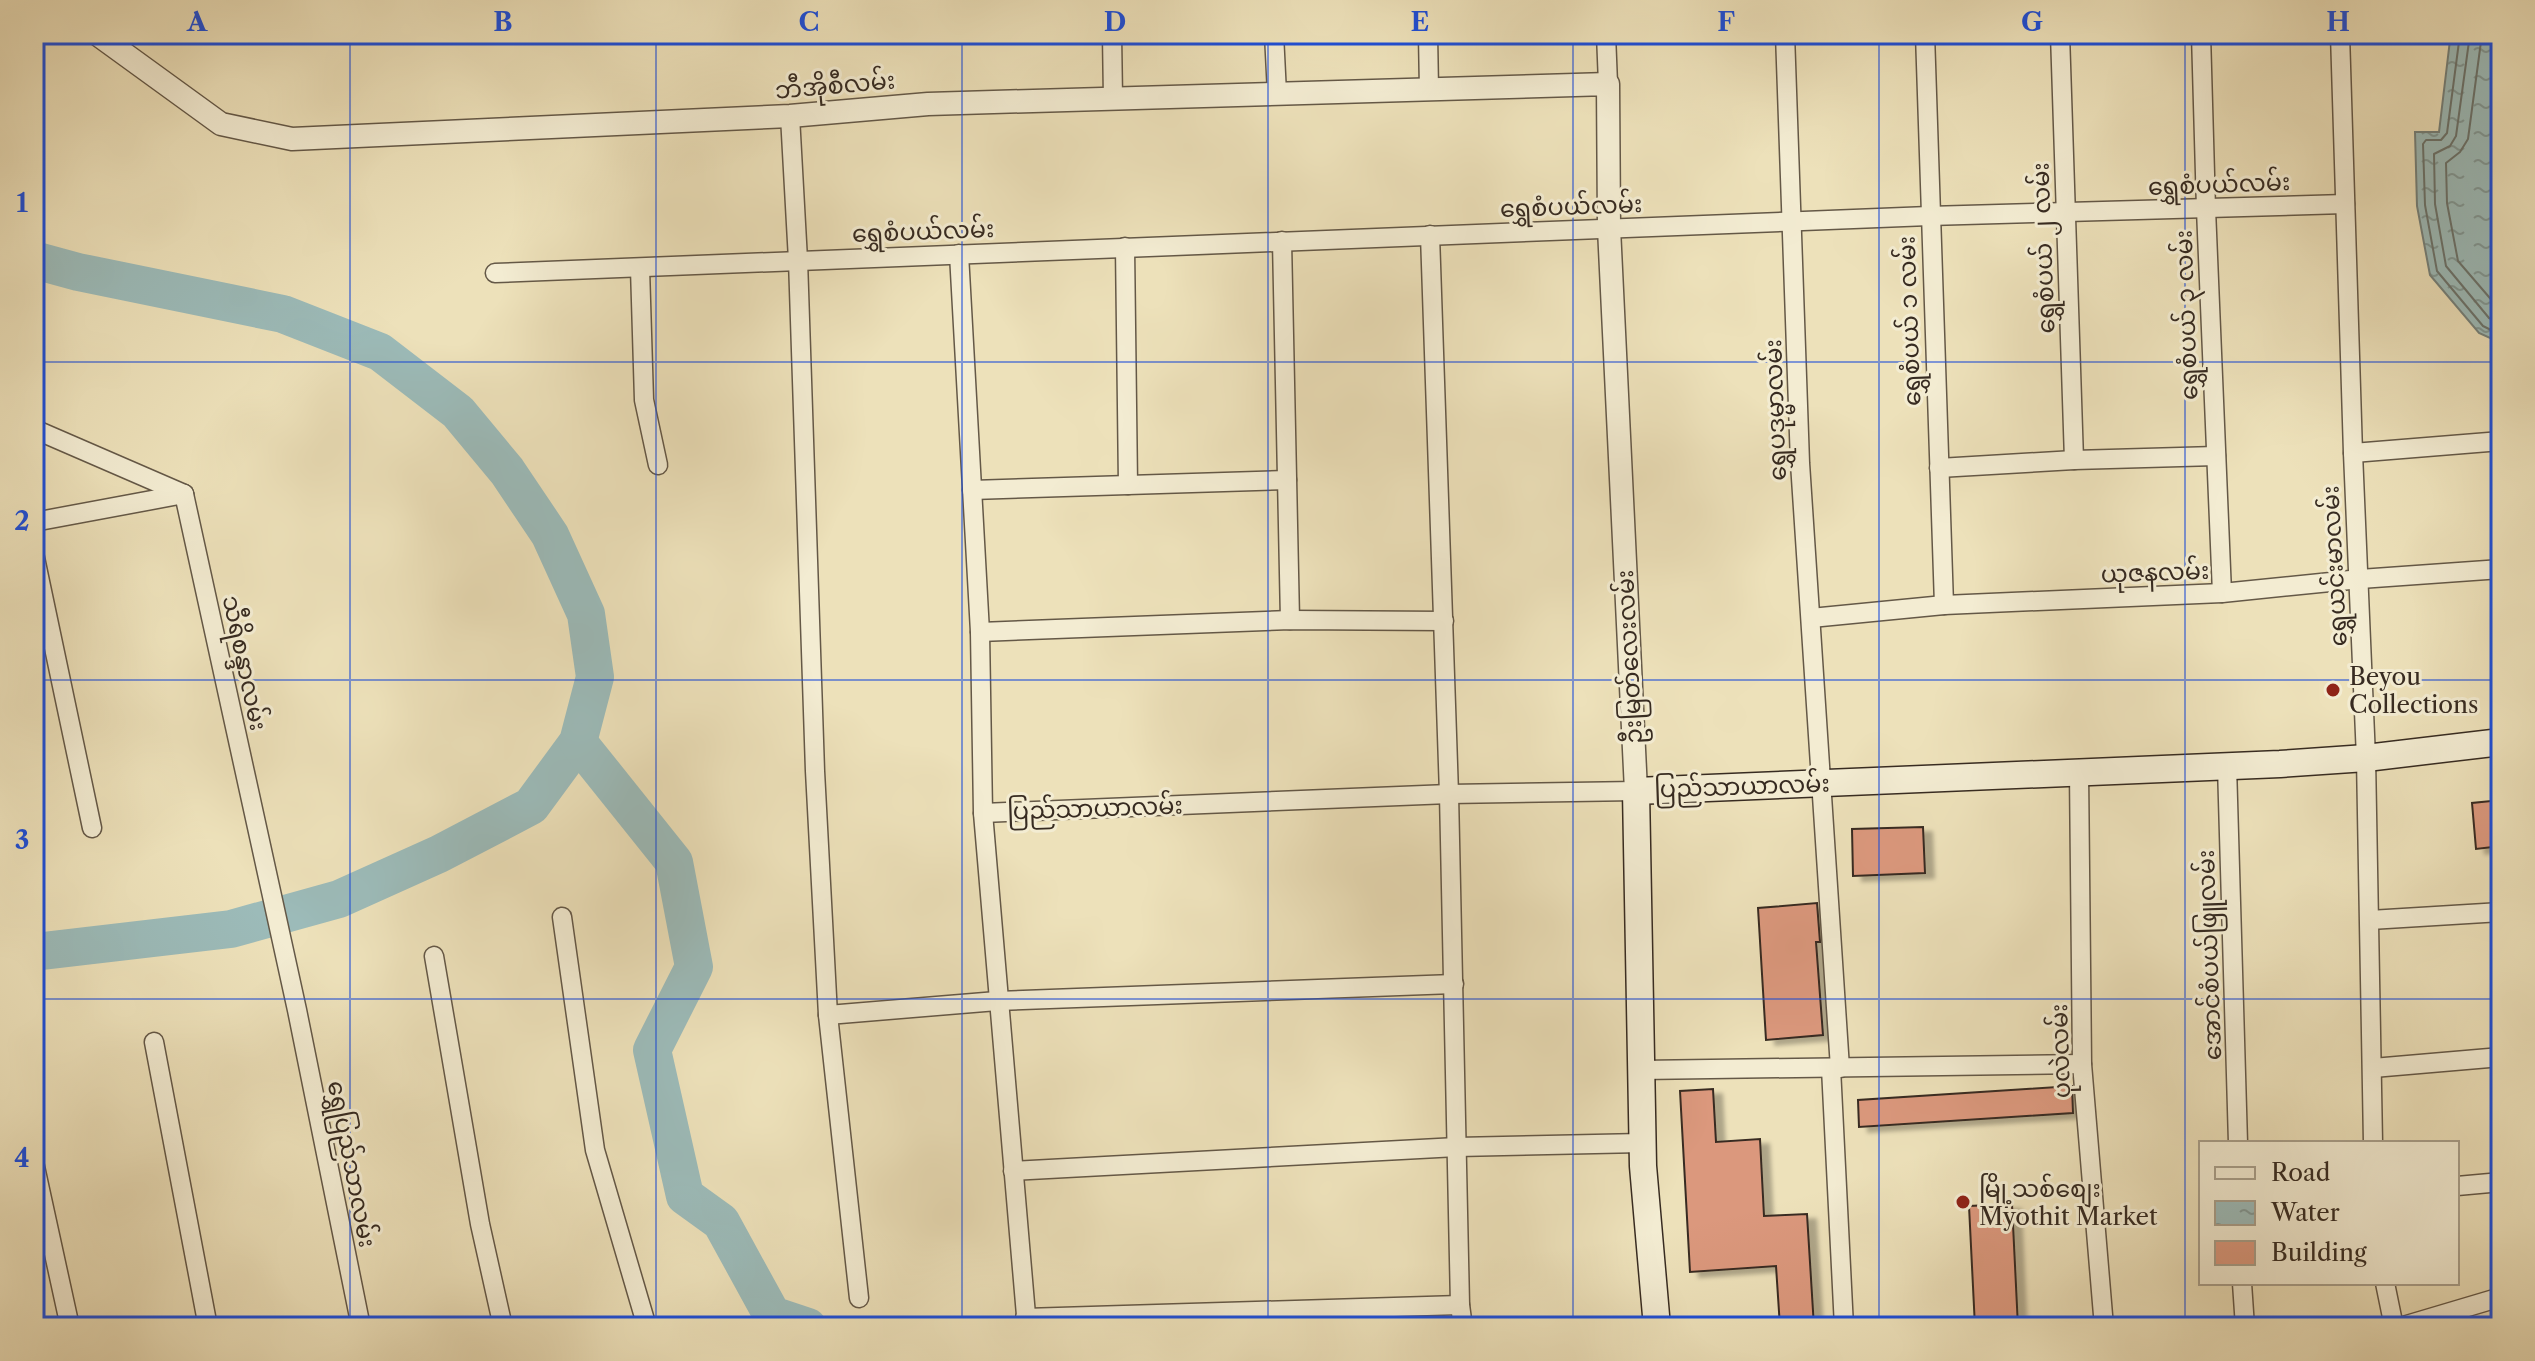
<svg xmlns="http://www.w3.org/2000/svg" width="2535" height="1361" font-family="'Libre Caslon Text','Noto Sans Myanmar',serif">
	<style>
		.water { fill: url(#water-ripples); stroke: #74817c; stroke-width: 2 }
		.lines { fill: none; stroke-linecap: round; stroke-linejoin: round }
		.shore { stroke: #6a736d; stroke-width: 2 }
		.river { stroke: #9cbbb9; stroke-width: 38 }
		.building { fill: #db987d; stroke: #372b21; stroke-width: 2; filter: url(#shadow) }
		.minor-casing { stroke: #645847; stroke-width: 21 }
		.tertiary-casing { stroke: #645847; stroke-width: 25 }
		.secondary-casing { stroke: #372b21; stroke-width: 29 }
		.minor { stroke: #f3ecd2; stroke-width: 18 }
		.tertiary { stroke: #f3ecd2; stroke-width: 22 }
		.secondary { stroke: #f3ecd2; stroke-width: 26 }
		.grid { fill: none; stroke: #1d4ed8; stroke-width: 2; stroke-opacity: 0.55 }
		.poi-dot { fill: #8f2418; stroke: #f3ecd2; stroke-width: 3 }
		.labels { text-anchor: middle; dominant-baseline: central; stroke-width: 6; stroke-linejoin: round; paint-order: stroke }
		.street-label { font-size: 24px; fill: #372b21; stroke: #f3ecd2 }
		.poi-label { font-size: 24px; fill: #372b21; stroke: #f3ecd2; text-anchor: start }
		.neatline { fill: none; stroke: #1d4ed8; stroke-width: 3 }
		.grid-label { font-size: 26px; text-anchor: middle; font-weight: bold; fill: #1d4ed8 }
	</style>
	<defs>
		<pattern id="water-ripples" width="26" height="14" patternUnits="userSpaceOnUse" patternTransform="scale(2)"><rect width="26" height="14" fill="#9cbbb9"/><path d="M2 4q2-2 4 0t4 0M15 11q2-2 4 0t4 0" fill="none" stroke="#809896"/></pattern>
		<filter id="shadow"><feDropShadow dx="9" dy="5" stdDeviation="2" flood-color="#0004"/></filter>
	</defs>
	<rect width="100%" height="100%" fill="#ede1ba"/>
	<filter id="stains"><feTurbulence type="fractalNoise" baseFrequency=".0025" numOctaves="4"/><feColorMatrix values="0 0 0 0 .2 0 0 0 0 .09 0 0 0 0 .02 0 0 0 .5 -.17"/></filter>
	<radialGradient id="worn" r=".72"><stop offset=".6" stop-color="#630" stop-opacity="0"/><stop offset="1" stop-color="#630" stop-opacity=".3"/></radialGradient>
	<polygon class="water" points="2453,34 2501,34 2501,343 2479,333 2430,275 2417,206 2415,132 2439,132 2450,40"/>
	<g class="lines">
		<g class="shore">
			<polyline points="2460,34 2447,133 2441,140 2426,140 2423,144 2425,205 2437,271 2483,326 2501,335"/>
			<polyline points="2470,34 2456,136 2450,146 2434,154 2435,204 2446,266 2489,318 2501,324"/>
			<polyline points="2482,34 2468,139 2460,152 2446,163 2447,203 2458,261 2501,311"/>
		</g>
		<g class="river">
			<polyline points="34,260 78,272 283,314 380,352 458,412 507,471 550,535 586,614 595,677 578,742 531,806 439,854 339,899 231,929 34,952"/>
			<polyline points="578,742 674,862 694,967 652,1050 685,1196 721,1222 772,1315 808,1327"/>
		</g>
	</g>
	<g class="building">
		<polygon points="2501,800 2501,846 2476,849 2472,803"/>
		<polygon points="1923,827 1925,873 1853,876 1852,829"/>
		<polygon points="1817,903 1820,942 1816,942 1823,1035 1766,1040 1758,908"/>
		<polygon points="2072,1086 2073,1113 1859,1127 1858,1100"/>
		<polygon points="1713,1089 1716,1142 1760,1139 1764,1216 1807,1214 1814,1327 1780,1327 1776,1266 1690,1272 1680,1091"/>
		<polygon points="2012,1204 2018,1327 1975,1327 1969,1206"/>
	</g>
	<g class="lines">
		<defs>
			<g id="minor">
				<polyline points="1112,34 1113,99"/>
				<polyline points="1274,34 1277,94"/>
				<polyline points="1428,34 1429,90"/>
				<polyline points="1606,34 1608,84"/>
				<polyline points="1785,34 1800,463 1840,1068"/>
				<polyline points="1925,34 1944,605"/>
				<polyline points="2060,34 2074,460"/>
				<polyline points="2201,34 2206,209 2222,593"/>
				<polyline points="2340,34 2353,453 2366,758 2373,1143"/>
				<polyline points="790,116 798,260 815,771 828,1015"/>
				<polyline points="1430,235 1449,794 1460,1305 1463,1327"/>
				<polyline points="1282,241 1290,620"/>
				<polyline points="1125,247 1128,485"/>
				<polyline points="959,254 980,632 983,813 1027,1327"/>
				<polyline points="640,268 644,400 658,465"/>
				<polyline points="495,273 1929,216 2345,204"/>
				<polyline points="34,429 184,494"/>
				<polyline points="2353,453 2501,441"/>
				<polyline points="1939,468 2074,460 2216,456"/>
				<polyline points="972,490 1287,480"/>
				<polyline points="184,494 297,1010 361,1327"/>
				<polyline points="34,522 184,494"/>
				<polyline points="34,553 92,828"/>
				<polyline points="1811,618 1944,605 2222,593 2360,579 2501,569"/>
				<polyline points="980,632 1290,620 1444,621"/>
				<polyline points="2227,766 2238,1143"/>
				<polyline points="2079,772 2082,1064 2104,1327"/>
				<polyline points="983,813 1449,794 1636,791"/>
				<polyline points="562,917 595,1150 647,1327"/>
				<polyline points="2370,920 2501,912"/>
				<polyline points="434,956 480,1224 503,1327"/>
				<polyline points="154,1042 208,1327"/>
				<polyline points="1831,1068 1844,1327"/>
				<polyline points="2373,1068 2501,1057"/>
				<polyline points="1641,1070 2082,1064"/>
				<polyline points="34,1162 70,1327"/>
				<polyline points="1013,1171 1457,1147 1642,1143"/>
				<polyline points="2457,1186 2501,1182"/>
				<polyline points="2242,1283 2245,1327"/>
				<polyline points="2385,1283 2394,1327"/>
				<polyline points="859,1298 828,1015 997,1001 1454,984"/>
				<polyline points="1025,1318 1460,1305"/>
				<polyline points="2400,1327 2501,1297"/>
			</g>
			<polyline id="tertiary" points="97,34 221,124 292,139 790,116 928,104 1608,84 1609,228 1636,791"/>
			<polyline id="secondary" points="1657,1327 1643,1166 1636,791 2280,764 2366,758 2501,742"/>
		</defs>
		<use href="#minor" class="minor-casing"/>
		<use href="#tertiary" class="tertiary-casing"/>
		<use href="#secondary" class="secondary-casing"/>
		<use href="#minor" class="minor"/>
		<use href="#tertiary" class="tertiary"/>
		<use href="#secondary" class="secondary"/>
	</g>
	<path class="grid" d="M350,34V1327M656,34V1327M962,34V1327M1268,34V1327M1573,34V1327M1879,34V1327M2185,34V1327M34,362H2501M34,680H2501M34,999H2501"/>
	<g class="poi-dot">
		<circle cx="2333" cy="690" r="8"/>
		<circle cx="1963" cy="1202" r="8"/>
	</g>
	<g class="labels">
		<g class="street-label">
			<text transform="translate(835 85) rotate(-5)">ဘီအိုစီလမ်း</text>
			<text transform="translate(2219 184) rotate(-2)">ရွှေစံပယ်လမ်း</text>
			<text transform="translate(1571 206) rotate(-2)">ရွှေစံပယ်လမ်း</text>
			<text transform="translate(923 231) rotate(-2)">ရွှေစံပယ်လမ်း</text>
			<text transform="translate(2043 248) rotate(-92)">ရွှေစံပယ် ၂ လမ်း</text>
			<text transform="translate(2186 315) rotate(-92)">ရွှေစံပယ် ၃ လမ်း</text>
			<text transform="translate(1909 321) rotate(-92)">ရွှေစံပယ် ၁ လမ်း</text>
			<text transform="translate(1775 410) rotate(-92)">ရွှေပဒုမ္မာလမ်း</text>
			<text transform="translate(2334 566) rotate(-93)">ရွှေယင်းမာလမ်း</text>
			<text transform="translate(2155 572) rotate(-2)">ယုဇနလမ်း</text>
			<text transform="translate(1629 657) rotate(-93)">ဦးမြတ်လေးလမ်း</text>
			<text transform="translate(245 663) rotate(78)">သီရိစန္ဒာလမ်း</text>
			<text transform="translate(1742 786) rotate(-2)">ပြည်သာယာလမ်း</text>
			<text transform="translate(1095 808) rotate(-2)">ပြည်သာယာလမ်း</text>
			<text transform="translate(2209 955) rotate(-92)">အောင်စံပယ်ဖြူလမ်း</text>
			<text transform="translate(2060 1051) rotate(-92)">ပုလဲလမ်း</text>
			<text transform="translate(352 1164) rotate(79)">ရွှေပြည်သာလမ်း</text>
		</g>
		<g class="poi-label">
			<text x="2349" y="676">Beyou<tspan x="2349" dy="28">Collections</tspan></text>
			<text x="1979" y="1188">မြို့သစ်စျေး<tspan x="1979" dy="28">Myothit Market</tspan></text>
		</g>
	</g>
	<rect width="2535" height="1361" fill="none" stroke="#ede1ba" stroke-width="88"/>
	<rect x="2199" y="1141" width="260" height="144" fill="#f3ecd2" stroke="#a89f8b" stroke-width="2"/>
	<rect x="2215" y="1167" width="40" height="12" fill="#f3ecd2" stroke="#a89f8b" stroke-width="2"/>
	<text x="2271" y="1181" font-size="24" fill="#372b21">Road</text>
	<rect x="2215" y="1201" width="40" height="24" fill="url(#water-ripples)" stroke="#a89f8b" stroke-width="2"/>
	<text x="2271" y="1221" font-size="24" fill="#372b21">Water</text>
	<rect x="2215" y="1241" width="40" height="24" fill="#db987d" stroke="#a89f8b" stroke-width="2"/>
	<text x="2271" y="1261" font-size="24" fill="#372b21">Building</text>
	<rect x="44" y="44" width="2447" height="1273" class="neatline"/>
	<g class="grid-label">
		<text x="197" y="31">A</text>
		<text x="503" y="31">B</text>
		<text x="809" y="31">C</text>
		<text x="1115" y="31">D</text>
		<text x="1420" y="31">E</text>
		<text x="1726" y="31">F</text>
		<text x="2032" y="31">G</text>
		<text x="2338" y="31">H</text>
		<text x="22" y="212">1</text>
		<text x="22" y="530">2</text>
		<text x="22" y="849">3</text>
		<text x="22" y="1167">4</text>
	</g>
	<rect width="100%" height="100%" filter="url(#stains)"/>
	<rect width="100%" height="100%" fill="url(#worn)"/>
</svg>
